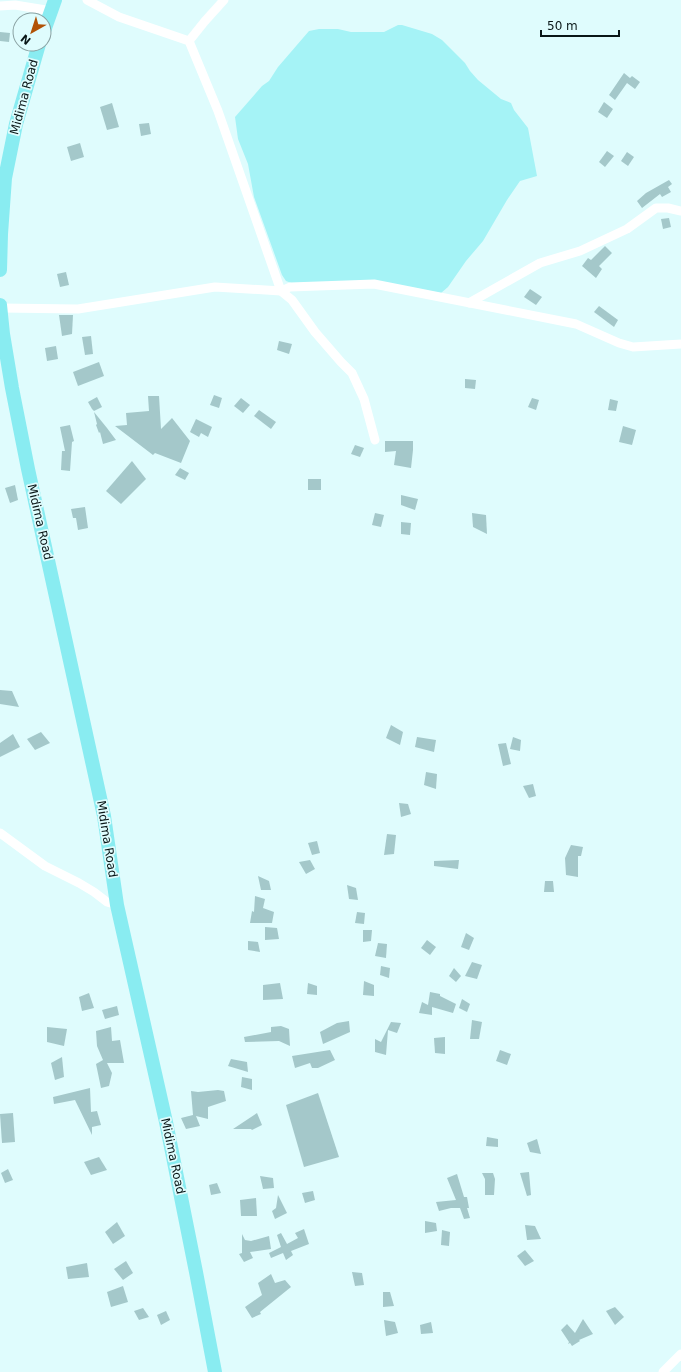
<svg xmlns="http://www.w3.org/2000/svg" width="681" height="1372" font-family="'DejaVu Sans',sans-serif">
	<style>
		.green { fill: #a5f3f6 }
		.building { fill: #a4c8ca }
		.lines { fill: none; stroke-linecap: round; stroke-linejoin: round }
		.street { stroke: #fff; stroke-width: 9 }
		.primary { stroke: #89ecf1; stroke-width: 14 }
		.labels { text-anchor: middle; dominant-baseline: central; stroke-width: 3.5; stroke-linejoin: round; paint-order: stroke }
		.street-label { font-size: 12px; fill: #091617; stroke: #dffcfd }
	</style>
	<rect width="100%" height="100%" fill="#dffcfd"/>
	<polygon class="green" points="398,25 402,25 432,34 442,40 465,63 470,71 478,80 501,99 511,103 514,110 528,128 537,176 520,181 507,200 483,241 466,261 448,287 441,293 411,289 294,284 286,281 282,275 254,197 248,164 238,139 235,117 262,86 269,81 278,67 309,31 319,29 338,29 351,32 384,32"/>
	<g class="building">
		<polygon points="0,32 10,33 9,42 0,41"/>
		<polygon points="624,73 630,78 632,76 640,82 635,89 627,83 615,100 609,95"/>
		<polygon points="604,102 613,109 607,118 598,112"/>
		<polygon points="112,103 119,127 107,130 100,107"/>
		<polygon points="149,123 151,134 141,136 139,124"/>
		<polygon points="80,143 84,157 71,161 67,147"/>
		<polygon points="607,151 614,156 605,167 599,162"/>
		<polygon points="627,152 634,157 628,166 621,161"/>
		<polygon points="669,180 672,184 668,187 671,192 662,197 660,194 642,208 637,201 646,193"/>
		<polygon points="669,218 671,227 663,229 661,219"/>
		<polygon points="605,246 612,253 599,266 602,269 596,278 582,266 588,258 591,260"/>
		<polygon points="66,272 69,285 60,287 57,274"/>
		<polygon points="530,289 542,297 536,305 524,297"/>
		<polygon points="599,306 618,320 614,327 594,312"/>
		<polygon points="59,315 73,315 72,334 62,336"/>
		<polygon points="91,336 93,354 85,355 82,337"/>
		<polygon points="279,341 292,344 289,354 277,350"/>
		<polygon points="56,346 58,359 47,361 45,348"/>
		<polygon points="99,362 104,376 78,386 73,372"/>
		<polygon points="465,379 476,380 475,389 465,388"/>
		<polygon points="214,395 222,398 219,408 210,405"/>
		<polygon points="148,396 159,396 161,429 172,418 190,441 181,463 155,453 153,455 115,426 127,425 126,413 149,411"/>
		<polygon points="97,397 102,407 94,411 92,409 88,402"/>
		<polygon points="241,398 250,405 243,413 234,406"/>
		<polygon points="532,398 539,400 536,410 528,407"/>
		<polygon points="610,399 618,401 616,411 608,410"/>
		<polygon points="259,410 276,422 271,429 254,416"/>
		<polygon points="94,412 107,428 116,440 103,444 100,432 99,433 96,425 97,424"/>
		<polygon points="196,419 212,427 208,437 201,433 199,437 190,432"/>
		<polygon points="70,425 74,441 72,442 70,471 61,470 62,451 65,451 60,427"/>
		<polygon points="623,426 636,430 632,445 619,442"/>
		<polygon points="385,441 413,441 413,450 411,468 394,465 396,451 385,452"/>
		<polygon points="355,445 364,448 360,457 351,454"/>
		<polygon points="132,461 146,479 121,504 106,491"/>
		<polygon points="180,468 189,473 185,480 175,475"/>
		<rect x="308" y="479" width="13" height="11"/>
		<polygon points="15,485 18,500 10,503 5,488"/>
		<polygon points="401,495 418,499 415,510 401,505"/>
		<polygon points="85,507 88,528 78,530 76,518 73,518 71,509"/>
		<polygon points="375,513 384,515 381,527 372,525"/>
		<polygon points="472,513 486,515 487,534 473,527"/>
		<polygon points="401,522 411,523 410,535 401,534"/>
		<polygon points="0,690 12,691 19,707 0,704"/>
		<polygon points="391,725 403,732 400,745 386,738"/>
		<polygon points="41,732 50,743 35,750 27,739"/>
		<polygon points="13,734 20,747 0,757 0,743"/>
		<polygon points="417,737 436,740 434,752 415,747"/>
		<polygon points="513,737 521,740 520,751 510,749"/>
		<polygon points="506,743 511,764 503,766 498,744"/>
		<polygon points="426,772 437,774 436,789 424,785"/>
		<polygon points="533,784 536,796 529,798 523,786"/>
		<polygon points="399,803 408,804 411,814 401,817"/>
		<polygon points="387,834 396,835 394,854 384,855"/>
		<polygon points="317,841 320,853 312,855 308,843"/>
		<polygon points="571,845 583,847 581,856 578,856 578,877 566,875 565,858"/>
		<polygon points="310,860 315,869 306,874 299,862"/>
		<polygon points="459,860 458,869 434,866 434,861"/>
		<polygon points="258,876 269,881 271,890 261,890"/>
		<polygon points="545,881 553,881 554,892 544,892"/>
		<polygon points="347,885 356,888 358,900 349,899"/>
		<polygon points="255,896 265,899 263,908 274,912 272,923 250,923 252,911 254,912"/>
		<polygon points="357,912 365,913 364,924 355,923"/>
		<polygon points="265,927 277,928 279,939 265,940"/>
		<polygon points="363,930 372,930 371,941 363,942"/>
		<polygon points="466,933 474,938 469,950 461,947"/>
		<polygon points="427,940 436,947 430,955 421,948"/>
		<polygon points="248,941 258,942 260,952 248,950"/>
		<polygon points="378,943 387,944 386,958 375,956"/>
		<polygon points="472,962 482,965 477,979 465,976"/>
		<polygon points="381,966 390,968 389,978 380,975"/>
		<polygon points="454,968 461,976 456,982 449,976"/>
		<polygon points="364,981 374,985 374,996 363,995"/>
		<polygon points="280,983 283,999 263,1000 263,985"/>
		<polygon points="308,983 317,986 317,995 307,994"/>
		<polygon points="430,992 440,994 440,996 456,1004 453,1013 432,1007 432,1015 419,1013 422,1002 428,1005"/>
		<polygon points="89,993 94,1008 82,1011 79,997"/>
		<polygon points="462,999 470,1004 467,1012 459,1008"/>
		<polygon points="117,1006 119,1015 105,1019 102,1010"/>
		<polygon points="472,1020 482,1022 479,1039 470,1039"/>
		<polygon points="349,1021 350,1032 323,1044 320,1032 337,1023"/>
		<polygon points="391,1022 401,1023 397,1033 388,1030 386,1055 375,1052 375,1039 381,1042"/>
		<polygon points="281,1026 289,1029 290,1046 279,1041 245,1042 244,1037 271,1032 271,1027"/>
		<polygon points="47,1027 67,1029 64,1046 47,1042"/>
		<polygon points="111,1027 112,1041 120,1040 124,1063 107,1063 112,1073 109,1086 101,1088 96,1064 103,1060 97,1046 96,1031"/>
		<polygon points="445,1037 445,1054 435,1053 434,1038"/>
		<polygon points="330,1050 335,1060 318,1068 312,1068 310,1063 295,1068 292,1056"/>
		<polygon points="500,1050 511,1054 507,1065 496,1061"/>
		<polygon points="62,1057 64,1077 55,1080 51,1063"/>
		<polygon points="231,1059 247,1062 248,1072 228,1066"/>
		<polygon points="242,1077 252,1079 252,1090 241,1087"/>
		<polygon points="90,1088 91,1112 97,1111 101,1125 92,1127 92,1135 75,1100 54,1104 53,1097"/>
		<polygon points="218,1090 224,1091 226,1101 208,1107 208,1119 196,1116 200,1126 186,1129 181,1118 193,1115 191,1091 198,1092"/>
		<polygon points="318,1093 339,1157 304,1167 286,1105"/>
		<polygon points="13,1113 15,1142 2,1143 0,1114"/>
		<polygon points="257,1113 262,1125 252,1130 251,1129 233,1129"/>
		<polygon points="487,1137 498,1139 498,1147 486,1146"/>
		<polygon points="537,1139 541,1154 530,1152 527,1143"/>
		<polygon points="99,1157 107,1170 91,1175 84,1162"/>
		<polygon points="8,1169 13,1180 5,1183 1,1173"/>
		<polygon points="529,1172 531,1195 527,1196 520,1173"/>
		<polygon points="482,1173 493,1173 495,1179 494,1195 485,1195 485,1179"/>
		<polygon points="457,1174 464,1197 467,1197 469,1208 467,1208 470,1218 464,1219 460,1208 451,1208 439,1211 436,1202 456,1200 447,1178"/>
		<polygon points="260,1176 273,1178 274,1188 263,1189"/>
		<polygon points="217,1183 221,1193 211,1195 209,1185"/>
		<polygon points="313,1191 315,1200 305,1203 302,1193"/>
		<polygon points="278,1195 287,1213 275,1219 272,1211 276,1208"/>
		<polygon points="256,1198 257,1216 241,1216 240,1200"/>
		<polygon points="425,1221 436,1223 437,1231 425,1233"/>
		<polygon points="117,1222 125,1236 113,1244 105,1232"/>
		<polygon points="525,1225 535,1226 541,1239 527,1240"/>
		<polygon points="304,1229 309,1244 291,1251 293,1255 286,1260 283,1253 271,1258 269,1253 281,1247 277,1235 281,1233 287,1244 298,1238 295,1233"/>
		<polygon points="442,1230 450,1232 449,1246 441,1245"/>
		<polygon points="242,1234 245,1240 251,1241 269,1236 271,1249 250,1252 253,1258 244,1262 239,1254 242,1253"/>
		<polygon points="525,1250 534,1261 525,1266 517,1256"/>
		<polygon points="126,1261 133,1273 123,1280 114,1269"/>
		<polygon points="87,1263 89,1277 68,1279 66,1267"/>
		<polygon points="352,1272 362,1273 364,1285 355,1286"/>
		<polygon points="271,1274 275,1283 285,1280 291,1287 260,1312 261,1314 252,1318 245,1307 262,1295 258,1283"/>
		<polygon points="123,1286 128,1302 111,1307 107,1292"/>
		<polygon points="383,1292 390,1292 394,1306 383,1307"/>
		<polygon points="615,1307 624,1317 615,1325 606,1311"/>
		<polygon points="143,1308 149,1317 139,1320 134,1311"/>
		<polygon points="166,1311 170,1320 161,1325 157,1315"/>
		<polygon points="583,1319 593,1334 579,1340 580,1341 572,1346 570,1343 568,1344 569,1342 561,1330 567,1324 575,1333"/>
		<polygon points="384,1320 395,1322 398,1333 386,1336"/>
		<polygon points="431,1322 433,1333 421,1334 420,1325"/>
	</g>
	<g class="lines">
		<g class="street">
			<polyline points="87,0 119,17 189,41 218,111 281,291 292,300 315,332 341,362 352,373 364,399 375,440"/>
			<polyline points="0,6 15,5 52,11"/>
			<polyline points="189,41 205,21 224,0"/>
			<polyline points="469,303 540,263 580,251 627,229 656,208 668,208 681,211"/>
			<polyline points="0,308 78,309 215,287 281,291 290,287 374,284 576,324 619,343 633,347 681,344"/>
			<polyline points="0,833 45,866 79,883 94,892 107,902 117,905"/>
			<polyline points="663,1372 681,1354"/>
		</g>
		<g class="primary">
			<polyline points="44,31 55,0"/>
			<polyline points="0,270 1,234 5,178 16,124 39,44"/>
			<polyline points="0,305 3,334 12,388 28,469 104,816 117,905 166,1122 196,1272 215,1372"/>
		</g>
	</g>
	<g class="labels">
		<g class="street-label">
			<text transform="translate(24 97) rotate(-75)">Midima Road</text>
			<text transform="translate(40 522) rotate(77)">Midima Road</text>
			<text transform="translate(107 839) rotate(81)">Midima Road</text>
			<text transform="translate(173 1156) rotate(78)">Midima Road</text>
		</g>
	</g>
	<g transform="translate(32 32) rotate(219)"><circle r="19" fill="#dffcfd" stroke="#89a0a1"/>
	<path d="M0-3L7 15L0 10L-7 15Z" fill="#b15206"/>
	<text y="-6" font-size="11" font-weight="bold" text-anchor="middle" fill="#091617">N</text>
	</g>
	<path d="M541 30v6h78v-6" fill="none" stroke="#091617" stroke-width="2"/>
	<text x="547" y="30" font-size="12" fill="#091617" stroke="#dffcfd" stroke-width="3" paint-order="stroke">50 m</text>
</svg>
